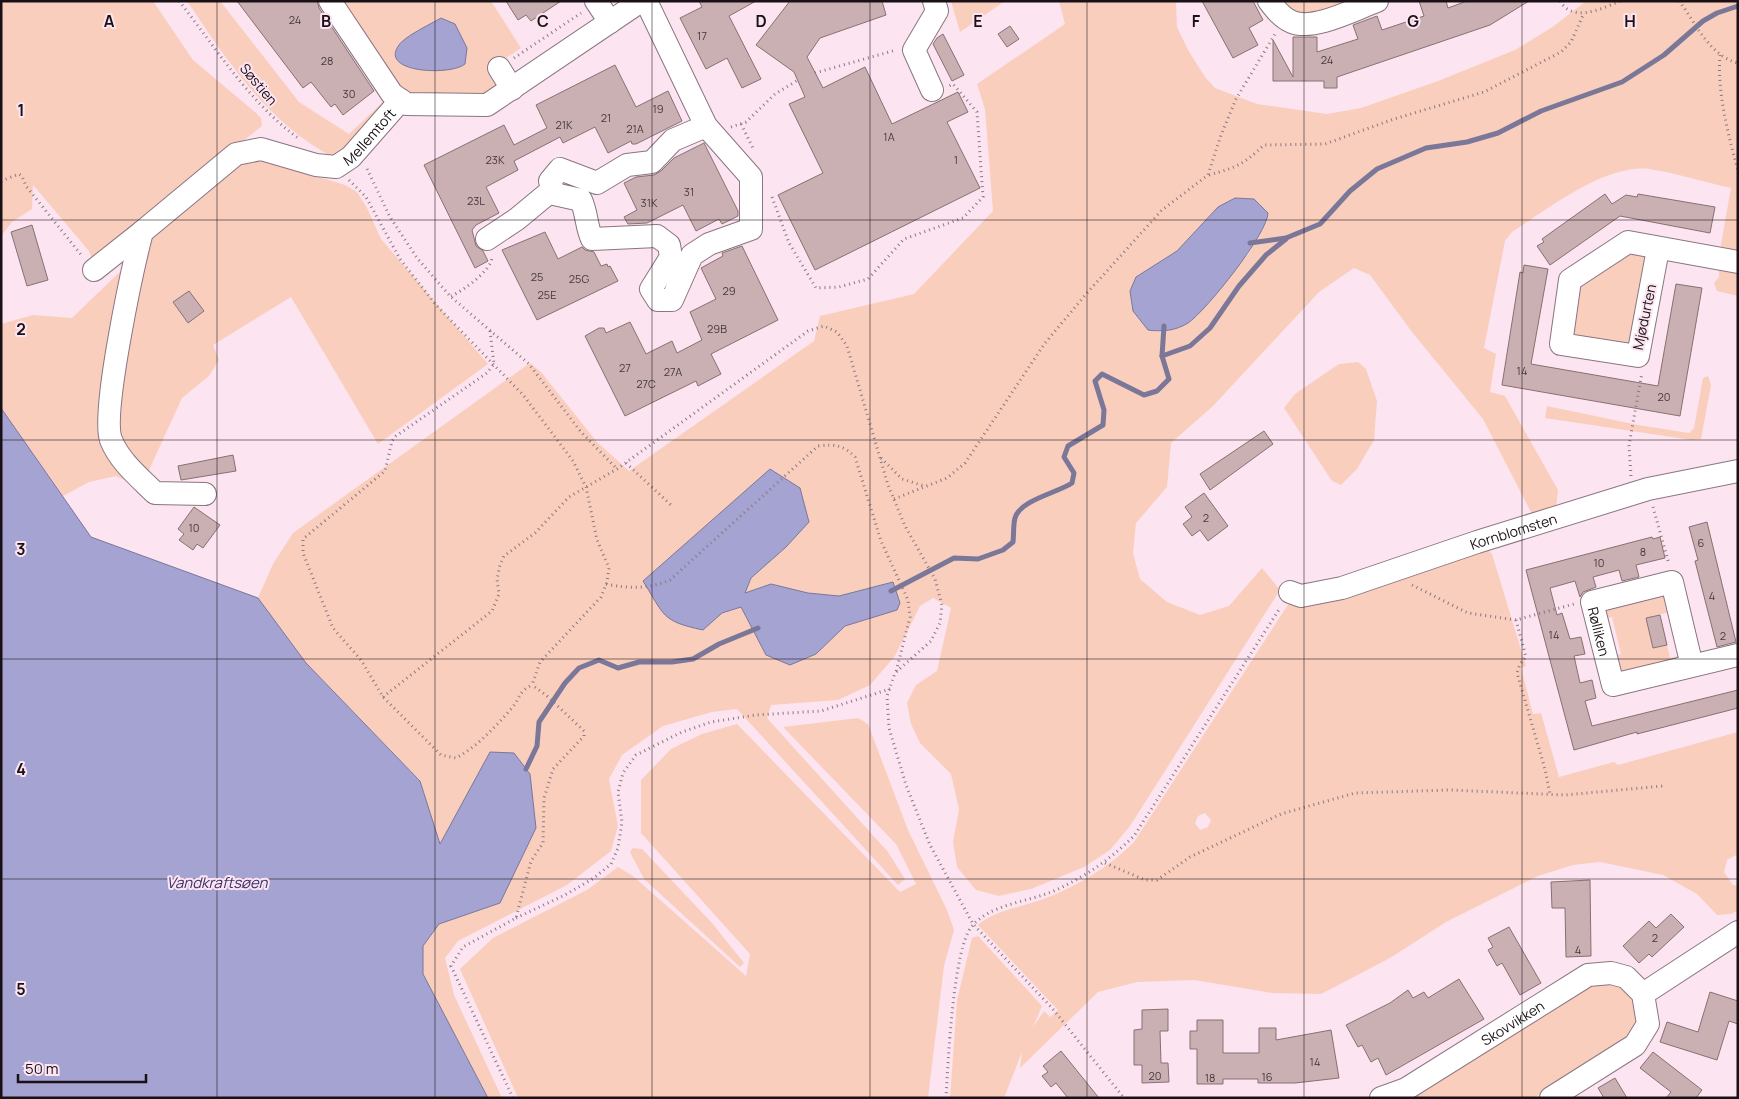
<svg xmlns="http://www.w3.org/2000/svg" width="1739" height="1099" font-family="Manrope,sans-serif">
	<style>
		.green { fill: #facebd; fill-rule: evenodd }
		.water { fill: #a4a3d1; stroke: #7a7799 }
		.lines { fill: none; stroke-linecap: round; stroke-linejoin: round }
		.stream { stroke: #7a7799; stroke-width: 5 }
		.building { fill: #cab0b2; stroke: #887072 }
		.minor-casing { stroke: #8a7581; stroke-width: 24 }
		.path { stroke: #897982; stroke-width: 3; stroke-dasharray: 1 4; stroke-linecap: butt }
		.minor { stroke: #fff; stroke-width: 22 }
		.grid { fill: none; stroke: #191116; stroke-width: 1; stroke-opacity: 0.55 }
		.labels { text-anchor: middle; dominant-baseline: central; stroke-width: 4; stroke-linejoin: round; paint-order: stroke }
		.number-label { font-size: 11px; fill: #45393d }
		.street-label { font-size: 14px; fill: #191116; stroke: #fce4f1 }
		.water-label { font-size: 15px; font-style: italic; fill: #38316a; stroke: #fce4f1 }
		.grid-label { font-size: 16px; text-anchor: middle; font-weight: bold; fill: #191116; stroke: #fce4f1; stroke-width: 4; stroke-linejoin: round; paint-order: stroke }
	</style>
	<rect width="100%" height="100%" fill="#fce4f1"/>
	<g class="green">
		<polygon points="1,1 153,1 193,60 256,113 261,118 262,126 93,260 89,251 33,185 32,209 12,222 1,236"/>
		<path d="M187,1H220L299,102L349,134L386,99L389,107L343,152L333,157C268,123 227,61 187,1Z"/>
		<polygon points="339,1 491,1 521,48 491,68 497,81 492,92 478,100 402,95"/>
		<polygon points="951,1 1005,1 960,32"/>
		<path d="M1059,1H1176L1177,27L1188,50L1205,77L1215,88L1257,104L1327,114L1361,108L1438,81L1515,50L1554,26L1586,1H1738V253L1720,250L1731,188C1704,182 1676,173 1649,169C1605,164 1548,209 1512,232L1505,241L1484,348L1496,354L1490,392L1505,396L1558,490L1556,508L1533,516L1483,419L1412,332L1370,275L1354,268L1319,292L1213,406L1171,443L1167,487L1136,523L1133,553L1140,579L1167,602L1200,615L1229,606L1262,568L1280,590L1130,826L1110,850L1084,867L1031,889L999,896L976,890L957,867L953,842L959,809L951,774L920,743L911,724L907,703L916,685L937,671L951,608L933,598L920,606L895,656L870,685L838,700L771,705L767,718L888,852L905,879L898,885L737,709L712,712L663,726L622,755L609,779L618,826L611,851L567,885L458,941L445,958L454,995L502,1098H488L423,974V946L439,924L500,903L530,774L514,753H490L440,845L420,780L306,663L258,598L273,564L293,533L530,363L541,372L597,442L629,471L814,341L820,316L914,294L993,211L985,109L977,84L1065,24ZM1268,220L1249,253L1188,322L1163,333L1148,330L1133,311L1136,277L1177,251L1196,233ZM800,488L786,547L751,578L745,593H808L839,596L893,582L900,603L897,610L845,626L816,654H766L741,607L722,613Z"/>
		<polygon points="1277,1 1353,1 1310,16 1293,14"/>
		<polygon points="239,159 263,160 345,185 357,192 367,208 381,239 488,364 378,444 291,297 213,345 219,360 209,376 182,398 149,470 133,484 116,476 89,482 63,496 1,408 1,324 33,315 72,318 127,265 130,267 98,442 103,447 116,419 148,246 160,221"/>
		<polygon points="1626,253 1642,255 1646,258 1631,346 1572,339 1578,286"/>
		<polygon points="1719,267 1738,270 1738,296 1717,291 1714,283 1719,277"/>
		<polygon points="1358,362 1366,369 1377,401 1374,440 1357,469 1341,485 1332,481 1284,408 1295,394 1339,364"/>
		<polygon points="1708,376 1711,385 1701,439 1692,440 1545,418 1547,406 1638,425 1689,433 1694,428 1703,378"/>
		<path d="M1484,546L1492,554L1526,666L1521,668L1533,714L1541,713L1559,777L1614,762L1618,765L1738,732V854L1727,860L1724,872L1733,885L1738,886V910L1731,914L1717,915L1697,894L1663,875L1600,862L1573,865L1538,876L1446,922L1390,958L1321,994L1272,993L1194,980L1137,982L1098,992L1020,1068L1022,1052L1004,1098H950L957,1000L972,938L978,936L1042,1006L1033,1027L1044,1011L1050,1017L1058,1010L978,925C997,909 1024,907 1046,898C1079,885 1109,867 1134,842L1289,603ZM1205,813L1211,820L1208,827L1200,830L1195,823L1198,816Z"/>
		<polygon points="1660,595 1665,597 1670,612 1646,618 1653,648 1667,645 1670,658 1682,655 1683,658 1623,678 1609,657 1621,654 1612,617 1599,620 1604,610"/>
		<polygon points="858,718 868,724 908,830 947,910 954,930 944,966 928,1098 518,1098 460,969 493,938 587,890 618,867 633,876 746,976 750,954 641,833 641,780 671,749 702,734 737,724 900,892 916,884 896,844 783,727"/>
		<polygon points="633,848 642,849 712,923 744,963 740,967 644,879 630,852"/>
		<polygon points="1590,984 1625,984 1641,1009 1635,1031 1534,1098 1408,1098"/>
	</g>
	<g class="water">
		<path d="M441,18L455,24L467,48L465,64C451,76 378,73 399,45C405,36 431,24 441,18Z"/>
		<path d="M1235,198L1254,199L1268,213C1268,233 1206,311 1188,323C1175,331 1162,332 1148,330L1133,311L1130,291L1136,277L1177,251L1218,207Z"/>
		<polygon points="1,408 91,537 258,598 306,663 420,781 440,844 490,752 514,753 530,774 536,828 500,903 439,924 423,946 423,974 488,1098 1,1098"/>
		<path d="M770,469L800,488L809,522L786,547L751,578L745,593L771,584L808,593L839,596L893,582L900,603L897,610L845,626L816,654L790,665L766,655L741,607L722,613L703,630C661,621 665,616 643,581Z"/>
	</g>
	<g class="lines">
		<g class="stream">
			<polyline points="1250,243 1286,238 1320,224 1350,191 1377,169 1426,148 1467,142 1498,133 1541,111 1622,82 1664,55 1703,21 1717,13 1738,6"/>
			<polyline points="1162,356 1190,346 1210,328 1239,286 1266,255 1286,239"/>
			<path d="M891,591L954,558L978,559L1003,550L1013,542C1014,534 1013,525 1015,518C1020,500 1057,493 1072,483L1074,473L1064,457L1068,446L1103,425L1104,410L1095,381L1102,374L1144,395L1157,391L1169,379L1162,356L1164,326"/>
			<polyline points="526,769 537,746 539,722 565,683 579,668 599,660 618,668 639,662 672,662 693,659 719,644 758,628"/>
		</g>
	</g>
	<g class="building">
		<polygon points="237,1 317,1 319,8 374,91 343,115 335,104 331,107 311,82 303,88"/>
		<polygon points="506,1 561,1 531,21 526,15 518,20"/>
		<polygon points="699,1 756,1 729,16 761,79 742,88 727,58 706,69 680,18 702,7"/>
		<polygon points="790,1 882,1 886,15 820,38 807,57 823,88 865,67 892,124 958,92 968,112 947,122 980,188 815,270 778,195 823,173 789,104 805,97 794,72 756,45"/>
		<polygon points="1202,1 1253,1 1263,20 1249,28 1258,45 1233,58"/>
		<polygon points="1419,1 1446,1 1448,8 1467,1 1529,1 1490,25 1337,77 1337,88 1324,88 1324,81 1273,81 1273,40 1293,77 1293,37 1317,37 1317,52 1358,39 1353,25 1377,16 1382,30 1424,16"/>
		<polygon points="1010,26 1019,39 1007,47 998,34"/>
		<polygon points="943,34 964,75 952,81 933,44 937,38"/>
		<polygon points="615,65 636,107 668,91 682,121 636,144 632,144 631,141 608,153 595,127 563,143 560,137 514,161 518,170 486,187 499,213 476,225 472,230 476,246 483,251 488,261 475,268 424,165 504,125 514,145 547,128 536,105"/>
		<polygon points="704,143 738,211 738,216 722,224 719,219 696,231 683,205 647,223 628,224 624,217 637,210 624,183 636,177 654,175 661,171 674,158"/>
		<polygon points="1605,194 1612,204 1626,195 1637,197 1638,194 1715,207 1710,233 1620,216 1550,265 1537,246 1544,242 1542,239"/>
		<polygon points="32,225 48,280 27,286 11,232"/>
		<polygon points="545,232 558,259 582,247 585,250 594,252 601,266 607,264 608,267 610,266 618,281 537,320 502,250"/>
		<polygon points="742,246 778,320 711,354 721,374 698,386 696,381 625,416 585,336 599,328 604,328 606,333 630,322 646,354 672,341 677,353 702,340 690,312 716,299 701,268 723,256 722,253"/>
		<polygon points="1524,265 1548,269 1531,364 1658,386 1676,284 1702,288 1680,416 1502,385 1520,272 1523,273"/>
		<polygon points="189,291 204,311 188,323 173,302"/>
		<polygon points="1264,431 1273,444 1210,490 1200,474"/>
		<polygon points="233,455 236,471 181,480 178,466"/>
		<polygon points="1204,493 1228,526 1208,541 1200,530 1192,536 1183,524 1192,517 1185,507"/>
		<polygon points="194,507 220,525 203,548 197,544 193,550 179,540 184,534 178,529"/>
		<polygon points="1707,522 1736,642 1717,647 1695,561 1698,560 1689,527"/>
		<polygon points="1652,537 1653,539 1660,537 1665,558 1636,565 1639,577 1622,581 1619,570 1593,577 1596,587 1583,592 1580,597 1575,581 1550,588 1557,615 1562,613 1570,639 1581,637 1585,654 1574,656 1580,683 1592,680 1596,698 1585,701 1592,726 1738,690 1738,708 1637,734 1637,732 1574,750 1526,570"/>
		<polygon points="1660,615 1667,645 1653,648 1646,618"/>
		<polygon points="1590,880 1591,956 1566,957 1565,908 1552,908 1551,882"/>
		<polygon points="1671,914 1684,927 1652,957 1649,954 1639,963 1623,946 1649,921 1656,928"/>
		<polygon points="1509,927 1541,983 1520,995 1502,963 1497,966 1488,950 1493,947 1488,938"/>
		<polygon points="1459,979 1484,1019 1386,1075 1378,1058 1371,1062 1362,1045 1358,1047 1346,1025 1390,1003 1408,990 1413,998 1424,992 1428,998"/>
		<polygon points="1710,992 1738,1001 1738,1024 1729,1021 1717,1060 1660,1042 1667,1022 1698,1032"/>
		<polygon points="1168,1009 1168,1031 1160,1031 1161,1063 1168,1063 1169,1082 1142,1083 1142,1065 1134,1065 1134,1030 1142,1029 1142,1010"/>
		<polygon points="1197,1020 1223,1020 1223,1053 1259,1053 1259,1028 1276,1028 1276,1040 1331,1030 1339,1078 1295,1083 1258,1083 1258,1079 1223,1079 1223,1084 1197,1084 1197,1049 1190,1049 1190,1031 1197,1031"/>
		<polygon points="1061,1051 1099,1098 1068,1098 1056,1083 1051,1087 1042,1076 1048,1072 1043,1066"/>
		<polygon points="1653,1052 1702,1090 1696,1098 1666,1098 1671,1092 1640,1068"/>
		<polygon points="1615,1078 1627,1098 1604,1098 1598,1088"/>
	</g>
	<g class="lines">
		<defs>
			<g id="minor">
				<polyline points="330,1 392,94 406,104 487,105 641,1"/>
				<polyline points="596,1 610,22"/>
				<path d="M646,1L706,126L673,140L652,162L627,165L597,183L560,169L550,181L554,194L581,200C587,213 586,226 592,239L657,236L669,245L671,257L651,289L658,300H672L692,255L709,244L751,229V177L706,126"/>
				<path d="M1269,1C1275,9 1282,18 1292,22C1314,31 1355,9 1377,1"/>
				<polyline points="499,68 512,89"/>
				<polyline points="932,90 914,50 937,11 934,1"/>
				<polyline points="487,239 517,219 552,190"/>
				<polyline points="1658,249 1638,356 1561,344 1570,280 1628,242 1738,262"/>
				<polyline points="94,270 142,232"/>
				<path id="s1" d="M205,494L155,493C139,477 120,462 111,440C101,413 133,266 142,232L236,154L261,149L316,165L336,167L351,157L401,100"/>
				<path id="s2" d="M1290,592L1301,596L1342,588L1477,542L1648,489L1738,471"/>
				<path id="s3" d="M1692,666L1672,582L1592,602L1613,685L1738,655"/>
				<polyline points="1643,994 1738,932"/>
				<path id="s4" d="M1381,1098L1406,1089L1588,975L1611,973L1626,977L1643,994L1648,1024L1635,1045L1551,1098"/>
			</g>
		</defs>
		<use href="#minor" class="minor-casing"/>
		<g class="path">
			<path d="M179,1C216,48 249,102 298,138"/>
			<path d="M1560,1C1573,23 1601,9 1620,1"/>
			<path d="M1679,1C1696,23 1709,56 1738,63"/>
			<path d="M1720,55C1717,92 1728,134 1738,171"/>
			<polyline points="514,58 581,13"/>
			<polyline points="815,73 896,50"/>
			<polyline points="741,124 753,148"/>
			<polyline points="731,127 746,122 775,94 798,80"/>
			<polyline points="367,169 390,217 417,258 450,296 529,364 581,432 617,469"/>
			<path d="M1209,175C1237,167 1243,165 1264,145L1325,144L1394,119L1484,92L1561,52L1571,42L1584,13"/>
			<polyline points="349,180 366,197 400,259 436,305 524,396 573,461 586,487 597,540 609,568 607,582 601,597 540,662 532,685"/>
			<polyline points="1,181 19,174 22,176 26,186 82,256"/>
			<polyline points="772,197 789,243 816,288 839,287 868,279 904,239 963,218 983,197 977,112 953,84 949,86"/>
			<path d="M451,296C463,291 492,270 492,257"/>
			<path d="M490,331L494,364L487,373L396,436L392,441L385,471L303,539V553L333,628L361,660L383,697L441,755L456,758C478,746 495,727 512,708C521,697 518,692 532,685"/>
			<polyline points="881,458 902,479 924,486"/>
			<polyline points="626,463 671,505"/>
			<polyline points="1631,476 1629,445 1642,373"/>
			<polyline points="894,499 947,478 965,463 1045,343 1087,293 1162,210 1208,175 1221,135 1236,99 1275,34"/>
			<polyline points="1653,507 1669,564"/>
			<path d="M606,584C630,589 648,589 670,580L818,446C835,444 843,445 855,457L881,541L908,600L910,617L896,672"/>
			<polyline points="1412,585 1468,613 1516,620 1574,604"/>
			<polyline points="1516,620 1526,657 1520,664 1517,673 1545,769 1550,794"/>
			<polyline points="383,697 492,611 499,594 497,579 500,565 504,556 535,533 569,497 617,469 808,331 824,326 837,332 847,346 888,485 905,526 935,579 942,605 940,623 931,641 895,673 887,696 889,728 906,785 930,845 973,924 1052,1008 1124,1098"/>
			<polyline points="1105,863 1145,880 1157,880 1190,857 1281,814 1355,793 1450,790 1565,795 1663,786"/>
			<polyline points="516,918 565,895 594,878 611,864 618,848 622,822 618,792 623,773 636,755 682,732 711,722 756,715 821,711 890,689"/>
			<polyline points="513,1098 451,966 463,947 516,918 531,861 543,843 544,798 553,769 584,736 584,731 546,695 532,685"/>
			<path d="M946,1098C948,1064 953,948 972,926C992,903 1030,902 1056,890C1088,875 1109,860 1134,836L1280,608"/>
		</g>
		<use href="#minor" class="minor"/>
	</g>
	<path class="grid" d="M217,1V1098M435,1V1098M652,1V1098M870,1V1098M1087,1V1098M1304,1V1098M1522,1V1098M1,220H1738M1,440H1738M1,659H1738M1,879H1738"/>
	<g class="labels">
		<g class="number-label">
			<text x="295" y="19">24</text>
			<text x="702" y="35">17</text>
			<text x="1327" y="59">24</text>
			<text x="327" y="60">28</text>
			<text x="349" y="93">30</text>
			<text x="658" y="108">19</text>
			<text x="606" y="117">21</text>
			<text x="564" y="124">21K</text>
			<text x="635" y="128">21A</text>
			<text x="889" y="136">1A</text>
			<text x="495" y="159">23K</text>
			<text x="956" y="159">1</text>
			<text x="689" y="191">31</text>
			<text x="476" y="200">23L</text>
			<text x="649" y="202">31K</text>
			<text x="537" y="276">25</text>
			<text x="579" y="278">25G</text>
			<text x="729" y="290">29</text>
			<text x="547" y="294">25E</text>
			<text x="717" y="328">29B</text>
			<text x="625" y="367">27</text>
			<text x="1522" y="370">14</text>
			<text x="673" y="371">27A</text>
			<text x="646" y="383">27C</text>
			<text x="1664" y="396">20</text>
			<text x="1206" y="517">2</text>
			<text x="194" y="527">10</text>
			<text x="1701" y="542">6</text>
			<text x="1643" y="551">8</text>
			<text x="1599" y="562">10</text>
			<text x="1712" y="595">4</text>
			<text x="1554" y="634">14</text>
			<text x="1723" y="635">2</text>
			<text x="1655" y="937">2</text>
			<text x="1578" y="949">4</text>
			<text x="1315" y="1061">14</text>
			<text x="1155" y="1075">20</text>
			<text x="1267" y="1076">16</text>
			<text x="1210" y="1077">18</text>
		</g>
		<g class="street-label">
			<text transform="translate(259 84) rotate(50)">Søstien</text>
			<text stroke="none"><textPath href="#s1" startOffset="601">Mellemtoft</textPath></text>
			<text transform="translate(1644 317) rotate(-78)">Mjødurten</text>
			<text stroke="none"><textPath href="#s2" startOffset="234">Kornblomsten</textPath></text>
			<text stroke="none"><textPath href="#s3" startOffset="199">Rølliken</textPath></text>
			<text stroke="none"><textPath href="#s4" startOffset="152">Skovvikken</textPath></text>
		</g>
		<g class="water-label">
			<text x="217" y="882">Vandkraftsøen</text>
		</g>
	</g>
	<g class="grid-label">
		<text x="109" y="27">A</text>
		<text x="326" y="27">B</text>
		<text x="543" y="27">C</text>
		<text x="761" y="27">D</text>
		<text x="978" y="27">E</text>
		<text x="1196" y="27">F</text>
		<text x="1413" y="27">G</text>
		<text x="1630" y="27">H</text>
		<text x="21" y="116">1</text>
		<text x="21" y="335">2</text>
		<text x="21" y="555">3</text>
		<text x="21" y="775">4</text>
		<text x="21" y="995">5</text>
	</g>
	<rect width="1739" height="1099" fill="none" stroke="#191116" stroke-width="5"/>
	<path d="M18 1074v8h128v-8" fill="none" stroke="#191116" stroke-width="2.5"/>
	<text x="25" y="1074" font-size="15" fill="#191116" stroke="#fce4f1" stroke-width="4" paint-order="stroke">50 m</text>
</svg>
